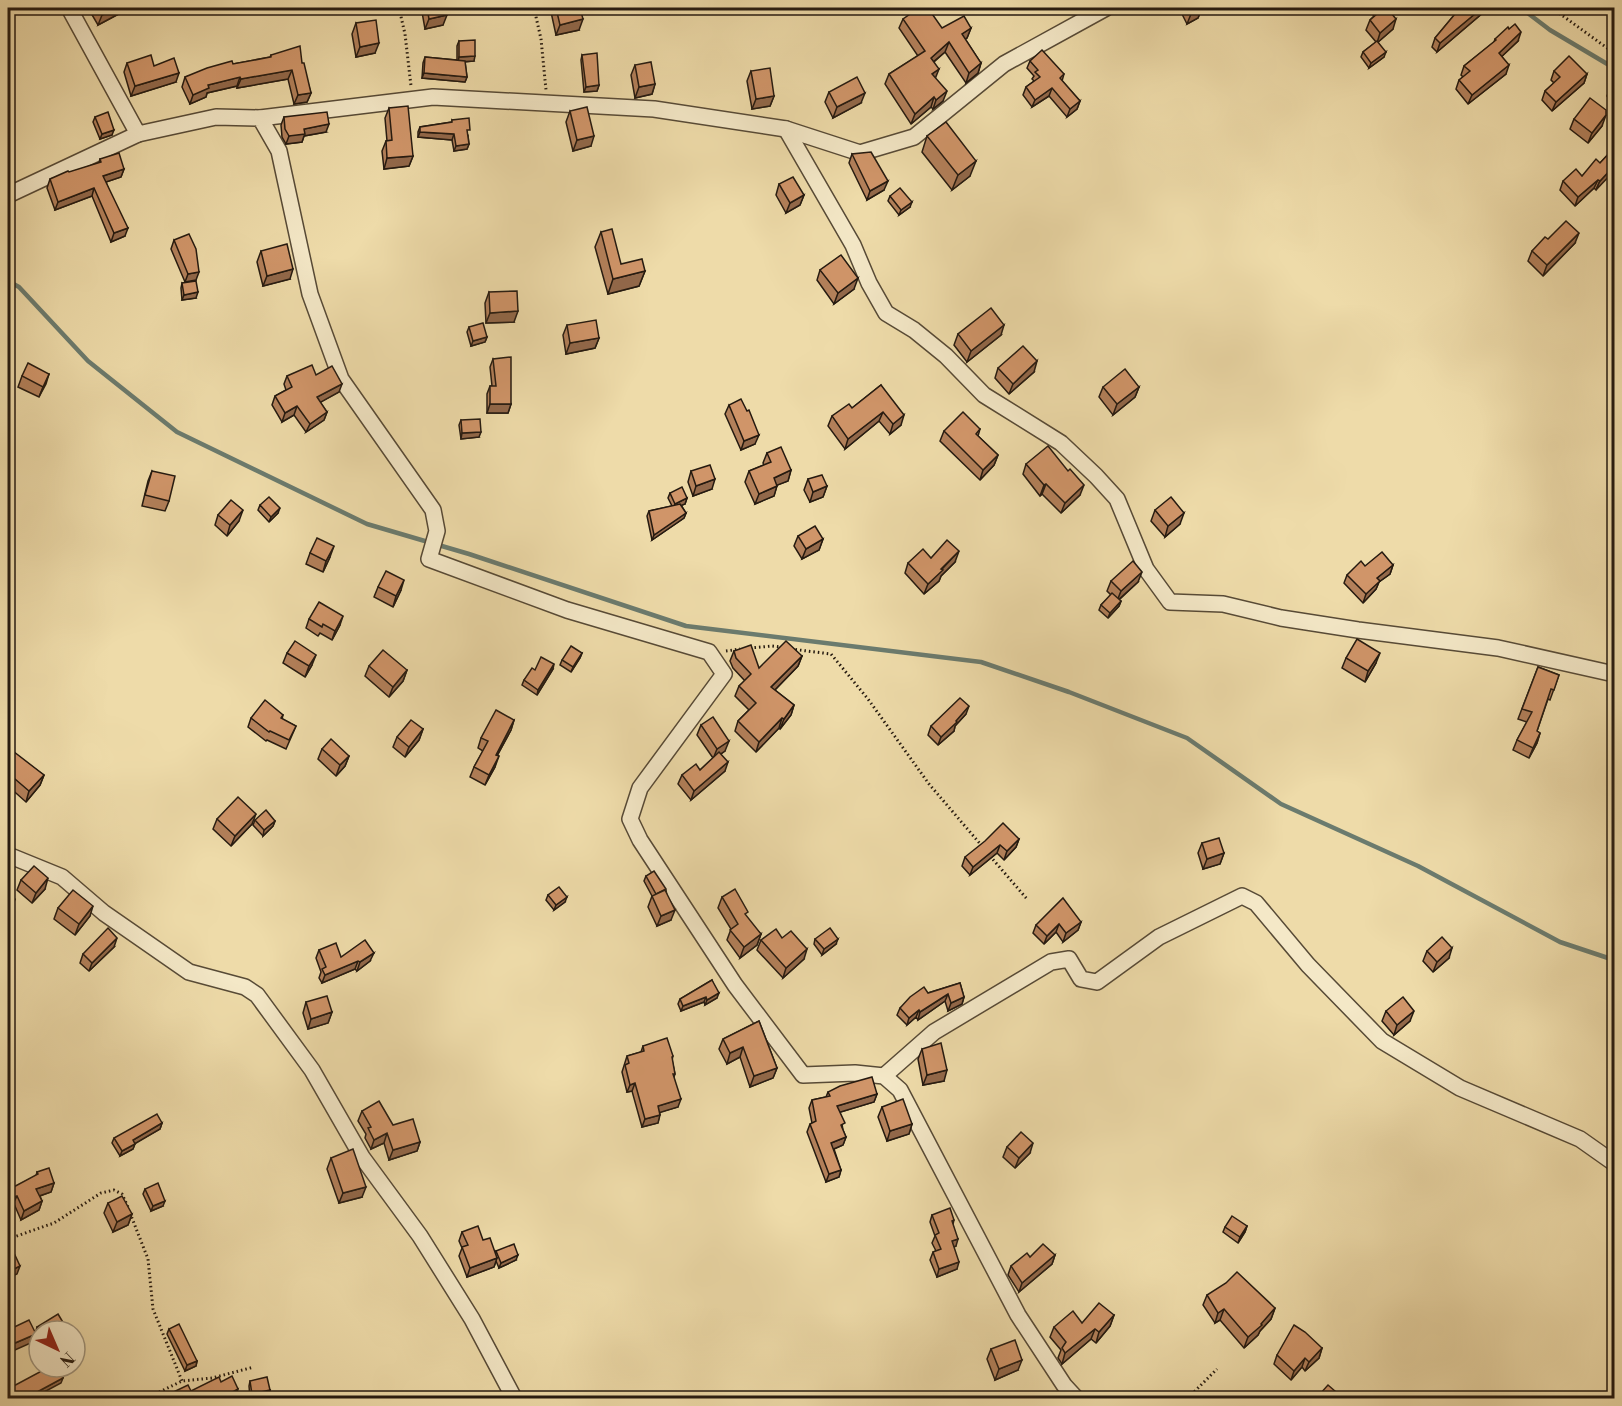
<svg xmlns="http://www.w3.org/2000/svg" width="1622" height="1406" font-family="'Libre Bodoni',serif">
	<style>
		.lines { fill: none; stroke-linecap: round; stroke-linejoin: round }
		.stream { stroke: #6b7b6e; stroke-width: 4.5 }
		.minor-casing { stroke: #574a36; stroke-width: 18 }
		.path { stroke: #251a10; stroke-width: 3; stroke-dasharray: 1.5 3; stroke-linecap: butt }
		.minor { stroke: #f4e8c7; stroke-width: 15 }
		.wall { fill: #b3805a; stroke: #251a10; stroke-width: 1.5 }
		.shaded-wall { fill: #92684a; stroke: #251a10; stroke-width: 1.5 }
		.building { fill: #d09569; stroke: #251a10; stroke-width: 1.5 }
	</style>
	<rect width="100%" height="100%" fill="#eedba9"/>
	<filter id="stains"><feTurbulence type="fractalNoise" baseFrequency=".00333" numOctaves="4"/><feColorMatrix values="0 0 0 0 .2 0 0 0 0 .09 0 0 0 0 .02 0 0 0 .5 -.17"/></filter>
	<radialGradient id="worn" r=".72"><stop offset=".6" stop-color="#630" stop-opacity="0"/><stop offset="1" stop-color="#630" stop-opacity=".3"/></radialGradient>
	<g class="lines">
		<g class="stream">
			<polyline points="1521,8 1550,30 1614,68"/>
			<polyline points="8,281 19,287 88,361 177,432 367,524 469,554 686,626 981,662 1069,692 1187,738 1281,804 1418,866 1560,942 1614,960"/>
		</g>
		<defs>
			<g id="minor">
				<polyline points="69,8 138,134 216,117 260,118 279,151 310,294 341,379 433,510 437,531 429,559 567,610 709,652 724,674 640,788 630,819 640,840 735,985 803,1075 855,1073 884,1076 900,1090 1018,1315 1064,1385 1076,1398"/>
				<polyline points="260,118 433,97 654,109 786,129 860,153 914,137 1004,64 1106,8"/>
				<polyline points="786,129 853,245 869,283 886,313 914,330 946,356 984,395 1061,443 1096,476 1117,499 1146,569 1170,602 1223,604 1281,618 1358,630 1498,648 1614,674"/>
				<polyline points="8,195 138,134"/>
				<polyline points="8,855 62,877 104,913 189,972 245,987 257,995 312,1070 362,1157 420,1236 472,1319 514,1398"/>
				<polyline points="884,1076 934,1032 1051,962 1069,959 1081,979 1097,982 1159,937 1242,896 1256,903 1308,965 1382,1041 1460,1088 1580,1139 1614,1163"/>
			</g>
		</defs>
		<use href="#minor" class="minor-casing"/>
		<g class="path">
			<polyline points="399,8 405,34 411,86"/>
			<polyline points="534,8 541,39 546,90"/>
			<polyline points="1552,8 1614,53"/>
			<polyline points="750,648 772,646 782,647"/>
			<polyline points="791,649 831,654 868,699 929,784 982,846"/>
			<polyline points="726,651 740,649"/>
			<polyline points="990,856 1027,899"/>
			<polyline points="130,1213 148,1259 153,1309 182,1381"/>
			<polyline points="8,1239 54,1223 101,1193 114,1190 122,1194 128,1207"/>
			<polyline points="147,1398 182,1381 212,1378 254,1367"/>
			<polyline points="1188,1398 1217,1369"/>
		</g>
		<use href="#minor" class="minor"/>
	</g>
	<g class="wall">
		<polygon points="88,8 128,8 128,9 98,25"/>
		<polygon points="423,8 445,8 443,25 425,29 422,12"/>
		<polygon points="552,8 556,8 579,30 556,35 551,12"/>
		<polygon points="1007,8 1018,8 1010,12"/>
		<polygon points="1179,8 1202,8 1198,18 1187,24"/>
		<polygon points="1341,8 1354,8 1349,14"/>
		<polygon points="1367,8 1389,8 1388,8 1393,29 1378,42 1384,57 1369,68 1361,57 1363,52 1376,42 1366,30 1370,20 1374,16"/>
		<polygon points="1460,8 1486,8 1485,11 1437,52 1432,47 1435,38"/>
		<polygon points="903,19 942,28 971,28 967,38 965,39 981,63 978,73 966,83 945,52 934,62 935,78 943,101 933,109 931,107 911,124 885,84 889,74 918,56 899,28"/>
		<polygon points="356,23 375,53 356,57 352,34"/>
		<polygon points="1495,39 1518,41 1502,56 1506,74 1468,104 1456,89 1459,80 1463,77 1461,75 1464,66 1494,42"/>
		<polygon points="459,41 474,61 465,62 467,77 465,82 422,78 423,63 425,57 457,60 457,46"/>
		<polygon points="271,55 302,63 311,93 307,102 294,104 288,79 237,88 237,86 207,93 206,97 190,104 182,87 185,77 233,64 270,57"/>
		<polygon points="582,55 599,85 597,91 584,92 581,60"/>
		<polygon points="1030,61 1064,74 1062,81 1080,101 1077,109 1067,117 1049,96 1032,107 1023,95 1026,87 1034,81 1032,79 1034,76 1027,68"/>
		<polygon points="127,63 154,66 176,82 131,96 124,72"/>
		<polygon points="635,65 655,84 652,94 635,98 631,75"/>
		<polygon points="751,71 774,96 770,106 752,109 747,81"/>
		<polygon points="1554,71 1587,74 1584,83 1552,111 1542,100 1545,91 1554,83 1551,80"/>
		<polygon points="1614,87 1614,108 1607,96 1609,91"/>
		<polygon points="829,92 861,103 833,118 825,102"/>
		<polygon points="389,108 413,156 409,166 384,169 382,151 386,141 387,141 385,118"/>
		<polygon points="570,111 591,146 573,151 566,122"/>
		<polygon points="95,117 112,135 100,139 93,122"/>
		<polygon points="284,117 326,132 304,136 302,142 286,144 282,137 281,125"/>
		<polygon points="1574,119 1602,126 1588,143 1570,129"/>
		<polygon points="452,120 468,135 469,144 467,149 454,151 452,140 418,137 418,132 420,127 452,122"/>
		<polygon points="927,136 970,176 952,190 922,152"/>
		<polygon points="1614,148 1596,190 1594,188 1575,206 1560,190 1563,181 1582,176 1600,163"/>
		<polygon points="852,154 884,190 867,200 849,163"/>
		<polygon points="100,159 124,169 121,177 106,182 125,236 111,242 92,196 55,210 47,188 50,179 99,163"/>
		<polygon points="779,184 804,195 800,205 786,213 776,195"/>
		<polygon points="890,196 910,207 899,215 888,201"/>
		<polygon points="601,232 621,264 645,271 639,286 608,294 595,247"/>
		<polygon points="1548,239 1575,243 1543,276 1528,261 1532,251"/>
		<polygon points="174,240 196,280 185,282 171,249"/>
		<polygon points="261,251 290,279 263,286 257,262"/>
		<polygon points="820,270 854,289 834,304 817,280"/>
		<polygon points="182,283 196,298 182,300 181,288"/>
		<polygon points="489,292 514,322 486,323 485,303"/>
		<polygon points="567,325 599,338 595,348 566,354 563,335"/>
		<polygon points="469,327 487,337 485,342 471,346 467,332"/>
		<polygon points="958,334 1001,335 967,362 954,345"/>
		<polygon points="493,359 511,404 508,413 487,413 487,394 490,386 492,386 490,367"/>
		<polygon points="998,368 1034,372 1009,394 995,378"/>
		<polygon points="49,374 39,397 18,387 22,376"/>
		<polygon points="316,375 339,392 320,402 327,412 324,420 306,432 294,415 282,422 272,405 275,396 286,390 284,384 287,376"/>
		<polygon points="881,385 901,425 890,434 879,421 845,449 828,426 832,416 852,408"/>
		<polygon points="1103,387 1139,387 1135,397 1113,415 1099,397"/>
		<polygon points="729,405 755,444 741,450 725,414"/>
		<polygon points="461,420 479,437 461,439 459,425"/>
		<polygon points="980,429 978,436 998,455 994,465 980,480 940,441 944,431"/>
		<polygon points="767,453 791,470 788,481 777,485 774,496 755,504 745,482 749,471 764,465 763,463"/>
		<polygon points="1026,464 1080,495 1061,513 1042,494 1040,496 1023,474"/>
		<polygon points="152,471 169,501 165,511 142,506 148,481"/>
		<polygon points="691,471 712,489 693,496 688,482"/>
		<polygon points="808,479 827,486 823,497 810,502 804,490"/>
		<polygon points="670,493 687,498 685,504 681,505 686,513 684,518 652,540 647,516 649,511 672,506 668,498"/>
		<polygon points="260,505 278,513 269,522 258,510"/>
		<polygon points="1155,510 1180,524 1165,537 1151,521"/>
		<polygon points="218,515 239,521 227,536 215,525"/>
		<polygon points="798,536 823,539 819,550 802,559 794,546"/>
		<polygon points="310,553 330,557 323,572 306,564"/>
		<polygon points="931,558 955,562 941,576 939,581 924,594 905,573 908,563"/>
		<polygon points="1393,565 1390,574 1379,582 1376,589 1363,603 1344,583 1347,575 1365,566"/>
		<polygon points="1111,581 1138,582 1119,600 1121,601 1119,606 1108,618 1099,610 1101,605 1111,595 1107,591"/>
		<polygon points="378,587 401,590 393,607 374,597"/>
		<polygon points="309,619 340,625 332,640 320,633 318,636 306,628"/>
		<polygon points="734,651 759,668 802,656 798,666 775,690 794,705 791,715 780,729 779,728 756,752 735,731 738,721 749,710 735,696 739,686 745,681 733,668 730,661"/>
		<polygon points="287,653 312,665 305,677 283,663"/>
		<polygon points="582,653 580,658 571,672 560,665 562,660"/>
		<polygon points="1346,658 1376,663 1365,682 1342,668"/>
		<polygon points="369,666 407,670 403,681 389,697 365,676"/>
		<polygon points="1538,667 1559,675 1550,700 1548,699 1537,731 1540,733 1537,743 1529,758 1513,750 1517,740 1527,722 1518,719"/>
		<polygon points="553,669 537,695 522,685 524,680 535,670"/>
		<polygon points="966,714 955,726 954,731 938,745 928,735 931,726"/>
		<polygon points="283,715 282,719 296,726 286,749 267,740 266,741 248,727 251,718"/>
		<polygon points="514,720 511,730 497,756 495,767 485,785 470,777 474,767 483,751 478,748 481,738"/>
		<polygon points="701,725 725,751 721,754 725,771 691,800 678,784 682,775 700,770 713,758 697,735"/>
		<polygon points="423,729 419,740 405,757 393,747 397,737"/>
		<polygon points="322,749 349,756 345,766 336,776 318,759"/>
		<polygon points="8,750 44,775 40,785 26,802 8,786"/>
		<polygon points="217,819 252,824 231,846 213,829"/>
		<polygon points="255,820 275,821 273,826 263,836 253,825"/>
		<polygon points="1019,839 1016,847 1004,860 997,853 970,875 962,866 965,857"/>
		<polygon points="1202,843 1224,853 1220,864 1203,869 1198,853"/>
		<polygon points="646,876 666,890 671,920 657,926 648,907 652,896 644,881"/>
		<polygon points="21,880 45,889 32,903 17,890"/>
		<polygon points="548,895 565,902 554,910 546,900"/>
		<polygon points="722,897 761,934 757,945 740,958 727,940 731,929 718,908"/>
		<polygon points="58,908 90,916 75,935 54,919"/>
		<polygon points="1081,922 1078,930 1063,942 1056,932 1044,944 1033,933 1036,925"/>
		<polygon points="815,939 836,944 822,955 814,944"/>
		<polygon points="761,940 804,959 783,978 757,950"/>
		<polygon points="114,947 89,971 80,963 83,954"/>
		<polygon points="319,950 341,957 370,961 357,971 355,969 322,983 319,978 321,972 316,958"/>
		<polygon points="1427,951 1449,958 1433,972 1423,961"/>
		<polygon points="712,980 717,998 705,1005 704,1002 681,1011 678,1004 680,999"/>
		<polygon points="960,983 964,997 962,1004 948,1011 945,1001 918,1020 916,1017 907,1025 897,1015 900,1008 928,993"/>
		<polygon points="306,1002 332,1012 328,1023 308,1029 303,1013"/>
		<polygon points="1386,1011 1410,1021 1394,1035 1382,1021"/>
		<polygon points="759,1021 777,1068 773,1078 750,1087 740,1057 727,1064 719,1049 723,1039"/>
		<polygon points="643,1046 673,1056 672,1060 675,1074 674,1077 678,1107 660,1112 658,1123 642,1127 632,1091 627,1092 622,1072 627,1056 641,1052"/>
		<polygon points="922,1049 944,1081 923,1085 918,1059"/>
		<polygon points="828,1092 877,1094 874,1102 840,1112 843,1130 846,1137 843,1145 834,1149 841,1170 839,1177 826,1182 807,1132 810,1124 812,1123 809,1108 812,1100 826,1097"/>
		<polygon points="882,1107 912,1124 909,1134 887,1141 878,1117"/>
		<polygon points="362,1111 393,1125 420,1142 417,1151 389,1160 384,1143 371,1149 365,1138 366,1134 358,1121"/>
		<polygon points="162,1123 160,1129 135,1143 133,1149 120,1156 112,1143 114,1138"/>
		<polygon points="1007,1147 1030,1153 1015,1168 1003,1157"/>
		<polygon points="331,1158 362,1197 339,1203 327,1169"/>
		<polygon points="37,1172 54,1183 51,1192 40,1196 42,1201 39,1210 21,1220 8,1190 36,1176"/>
		<polygon points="145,1189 163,1206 151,1211 143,1194"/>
		<polygon points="108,1203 132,1214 128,1225 113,1232 104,1213"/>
		<polygon points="932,1215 954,1220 953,1224 956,1246 954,1247 957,1269 937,1277 930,1260 933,1252 936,1251 932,1243 935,1236 930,1222"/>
		<polygon points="1247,1226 1245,1232 1238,1243 1223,1232 1225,1227"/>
		<polygon points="462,1232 483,1240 496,1253 496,1251 516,1260 499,1268 496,1261 494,1267 467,1277 459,1256 462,1248 459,1241"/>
		<polygon points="1055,1255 1052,1264 1019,1292 1008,1275 1011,1266 1030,1257"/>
		<polygon points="1207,1295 1275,1308 1271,1319 1260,1331 1258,1335 1244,1348 1220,1320 1215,1323 1203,1305"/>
		<polygon points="1114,1315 1110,1326 1096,1343 1091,1339 1062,1364 1058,1358 1061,1350 1050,1337 1054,1327 1082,1323"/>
		<polygon points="37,1327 67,1331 39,1331 39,1347 34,1338 33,1342"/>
		<polygon points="169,1329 197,1361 196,1366 185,1371 167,1334"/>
		<polygon points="1322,1348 1319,1358 1305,1371 1302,1367 1291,1380 1274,1364 1277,1355"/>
		<polygon points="991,1349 1018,1370 995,1380 987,1359"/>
		<polygon points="250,1381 270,1390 268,1395 255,1398 250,1398 249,1386"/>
	</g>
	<g class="shaded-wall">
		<polygon points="116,8 128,8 128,9 98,25 102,15"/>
		<polygon points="1012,8 1018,8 1010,12"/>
		<polygon points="1202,8 1198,18 1187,24 1191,14"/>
		<polygon points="1482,8 1486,8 1485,11 1437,52 1440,43"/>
		<polygon points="447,15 443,25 425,29 429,19"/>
		<polygon points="583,19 579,30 556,35 560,25"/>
		<polygon points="1396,19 1393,29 1377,43 1380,33"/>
		<polygon points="971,28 967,38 959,43 962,34"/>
		<polygon points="1521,32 1518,41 1496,62 1499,53"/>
		<polygon points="949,42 945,52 927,67 931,58"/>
		<polygon points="379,43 375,53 356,57 360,47"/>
		<polygon points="1386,52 1384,57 1369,68 1371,63"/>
		<polygon points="475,56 474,61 458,62 459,57"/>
		<polygon points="981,63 978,73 966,83 969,73"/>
		<polygon points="1509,65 1506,74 1468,104 1472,95"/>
		<polygon points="939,69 935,79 932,74"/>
		<polygon points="292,70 288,79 237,88 241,79"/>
		<polygon points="179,73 176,82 131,96 135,86"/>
		<polygon points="424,73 467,77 465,82 422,78"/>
		<polygon points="1587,74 1584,83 1552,111 1556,102"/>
		<polygon points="240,77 237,86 207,93 206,97 190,104 193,95 208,85"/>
		<polygon points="655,84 652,94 635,98 639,87"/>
		<polygon points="599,85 597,91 584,92 586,87"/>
		<polygon points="1052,88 1049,96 1032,107 1035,100"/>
		<polygon points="947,91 943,101 933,109 936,100"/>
		<polygon points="311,93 307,102 294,104 298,95"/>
		<polygon points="865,93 861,103 833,118 837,107"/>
		<polygon points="774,96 770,106 752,109 756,99"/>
		<polygon points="934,97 931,107 911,124 915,114"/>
		<polygon points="1080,101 1077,109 1067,117 1070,109"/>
		<polygon points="1606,115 1602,126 1588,143 1592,133"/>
		<polygon points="329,124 326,132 304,136 302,142 286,144 289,136 304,129"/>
		<polygon points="114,130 112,135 100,139 102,134"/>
		<polygon points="420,132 454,134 452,140 418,137"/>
		<polygon points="594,136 591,146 573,151 577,140"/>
		<polygon points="469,144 467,149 454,151 456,146"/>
		<polygon points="413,156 409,166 384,169 387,158"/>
		<polygon points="976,161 970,176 952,190 958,175"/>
		<polygon points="1614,166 1614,171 1596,190 1600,181"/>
		<polygon points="124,169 121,177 100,184 103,176"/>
		<polygon points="1598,180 1594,188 1575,206 1578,197"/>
		<polygon points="888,181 884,190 867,200 870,191"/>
		<polygon points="94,188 92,196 55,210 58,202"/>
		<polygon points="804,195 800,205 786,213 790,203"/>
		<polygon points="912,202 910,207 899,215 901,210"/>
		<polygon points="128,228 125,236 111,242 114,233"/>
		<polygon points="1579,233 1575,243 1543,276 1547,265"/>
		<polygon points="293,269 290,279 263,286 267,276"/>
		<polygon points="645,271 639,286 608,294 613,279"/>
		<polygon points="199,272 196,280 185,282 188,274"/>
		<polygon points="858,278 854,289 834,304 838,293"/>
		<polygon points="198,292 196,298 182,300 184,295"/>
		<polygon points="518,311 514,322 486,323 490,313"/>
		<polygon points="1004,325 1001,335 967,362 971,351"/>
		<polygon points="487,337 485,342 471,346 473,341"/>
		<polygon points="599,338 595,348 566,354 570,343"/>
		<polygon points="1037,361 1034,372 1009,394 1013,384"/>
		<polygon points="49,374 46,384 39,397 43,387"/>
		<polygon points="342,384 339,392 314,406 317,397"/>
		<polygon points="1139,387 1135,397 1113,415 1117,404"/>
		<polygon points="490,404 511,404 508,413 487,413"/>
		<polygon points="297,406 294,415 282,422 285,413"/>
		<polygon points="327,412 324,420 306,432 310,424"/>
		<polygon points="883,412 879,421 845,449 848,439"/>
		<polygon points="904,415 901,425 890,434 893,424"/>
		<polygon points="481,432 479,437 461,439 462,433"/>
		<polygon points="759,435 755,444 741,450 744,441"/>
		<polygon points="998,455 994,465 980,480 983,470"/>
		<polygon points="791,470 788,481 770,488 774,478"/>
		<polygon points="715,479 712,489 693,496 696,486"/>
		<polygon points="1046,484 1042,494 1040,496 1044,485"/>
		<polygon points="1084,485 1080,495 1061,513 1065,503"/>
		<polygon points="777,486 774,496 755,504 759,494"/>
		<polygon points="827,486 823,497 810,502 813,492"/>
		<polygon points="687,498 685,504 673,509 675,504"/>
		<polygon points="280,508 278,513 269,522 271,517"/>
		<polygon points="243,510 239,521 227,536 230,525"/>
		<polygon points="686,513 684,518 652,540 654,535"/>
		<polygon points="1184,513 1180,524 1165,537 1168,526"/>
		<polygon points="823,539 819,550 802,559 806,549"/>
		<polygon points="334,546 330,557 323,572 326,561"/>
		<polygon points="959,551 955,562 941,576 939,581 924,594 928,584"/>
		<polygon points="1393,565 1390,574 1379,582 1376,589 1363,603 1366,594 1377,578"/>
		<polygon points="1142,572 1138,582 1117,601 1121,591"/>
		<polygon points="404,580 401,590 393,607 396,596"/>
		<polygon points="1121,601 1119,606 1108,618 1110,613"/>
		<polygon points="343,616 340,625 332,640 335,631"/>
		<polygon points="582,653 580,658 571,672 573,667"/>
		<polygon points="1380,653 1376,663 1365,682 1368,671"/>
		<polygon points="316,655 312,665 305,677 309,666"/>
		<polygon points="802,656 798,666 768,697 771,687"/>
		<polygon points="554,664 553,669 537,695 538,690"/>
		<polygon points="407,670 403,681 389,697 393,687"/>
		<polygon points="794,705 791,715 780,729 784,719"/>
		<polygon points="969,706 966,714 955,726 954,731 938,745 941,737"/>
		<polygon points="782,718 779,728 756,752 759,742"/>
		<polygon points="514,720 511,730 492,765 496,755"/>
		<polygon points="423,729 419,740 405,757 409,747"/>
		<polygon points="1540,733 1537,743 1529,758 1533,748"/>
		<polygon points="729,741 725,751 713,759 717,749"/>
		<polygon points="349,756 345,766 336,776 340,765"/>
		<polygon points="499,756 495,767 485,785 489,775"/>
		<polygon points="728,762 725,771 691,800 694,791"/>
		<polygon points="44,775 40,785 26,802 29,791"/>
		<polygon points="256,814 252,824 231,846 235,836"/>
		<polygon points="275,821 273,826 263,836 264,830"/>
		<polygon points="1019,839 1016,847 1004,860 1007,851"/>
		<polygon points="1000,845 997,853 970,875 973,867"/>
		<polygon points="1224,853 1220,864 1203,869 1207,859"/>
		<polygon points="48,878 45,889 32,903 36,893"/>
		<polygon points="567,897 565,902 554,910 556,905"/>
		<polygon points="15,899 12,909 8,914 8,908"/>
		<polygon points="93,906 90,916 75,935 79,924"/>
		<polygon points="675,910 671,920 657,926 661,916"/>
		<polygon points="1081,922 1078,930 1063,942 1066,933"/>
		<polygon points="1059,924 1056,932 1044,944 1047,936"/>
		<polygon points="761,934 757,945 740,958 744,947"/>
		<polygon points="117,938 114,947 89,971 92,963"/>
		<polygon points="838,939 836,944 822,955 824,949"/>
		<polygon points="1452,948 1449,958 1433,972 1437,962"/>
		<polygon points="807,949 804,959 783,978 786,968"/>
		<polygon points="374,953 370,961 357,971 360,962"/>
		<polygon points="358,961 355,969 322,983 325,975"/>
		<polygon points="719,993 717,998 705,1005 707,1000"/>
		<polygon points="948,994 945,1001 918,1020 920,1012"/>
		<polygon points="706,997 704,1002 681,1011 683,1006"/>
		<polygon points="964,997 962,1004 948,1011 951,1003"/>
		<polygon points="919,1010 916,1017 907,1025 909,1018"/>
		<polygon points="1414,1011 1410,1021 1394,1035 1397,1025"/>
		<polygon points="332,1012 328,1023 308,1029 311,1019"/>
		<polygon points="743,1047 740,1057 727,1064 730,1053"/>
		<polygon points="777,1068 773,1078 750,1087 754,1076"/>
		<polygon points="947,1070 944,1081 923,1085 927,1075"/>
		<polygon points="635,1083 632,1091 627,1092 630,1085"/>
		<polygon points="877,1094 874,1102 834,1114 837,1106"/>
		<polygon points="681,1099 678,1107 655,1114 658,1106"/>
		<polygon points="660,1115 658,1123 642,1127 645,1119"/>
		<polygon points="162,1123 160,1129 131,1146 133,1140"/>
		<polygon points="912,1124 909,1134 887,1141 890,1131"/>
		<polygon points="387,1133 384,1143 371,1149 374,1140"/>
		<polygon points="846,1137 843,1145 829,1151 831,1143"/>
		<polygon points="420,1142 417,1151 389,1160 393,1150"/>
		<polygon points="1033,1143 1030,1153 1015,1168 1019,1158"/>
		<polygon points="135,1144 133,1149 120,1156 122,1151"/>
		<polygon points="841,1170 839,1177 826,1182 829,1174"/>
		<polygon points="54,1183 51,1192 33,1198 36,1189"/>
		<polygon points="366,1187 362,1197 339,1203 343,1193"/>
		<polygon points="17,1196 13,1204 8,1206 8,1199"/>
		<polygon points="42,1201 39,1210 21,1220 24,1211"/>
		<polygon points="165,1201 163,1206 151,1211 153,1206"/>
		<polygon points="132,1214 128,1225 113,1232 117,1222"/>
		<polygon points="1247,1226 1245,1232 1238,1243 1240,1237"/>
		<polygon points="958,1239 956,1246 949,1249 952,1241"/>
		<polygon points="518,1255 516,1260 499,1268 501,1263"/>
		<polygon points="1055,1255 1052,1264 1019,1292 1022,1283"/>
		<polygon points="497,1258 494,1267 467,1277 470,1268"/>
		<polygon points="959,1262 957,1269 937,1277 939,1269"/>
		<polygon points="20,1266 17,1274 8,1278 8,1272"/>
		<polygon points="1275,1308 1271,1319 1260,1331 1258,1335 1244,1348 1248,1337"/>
		<polygon points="1224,1309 1220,1320 1215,1323 1218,1313"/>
		<polygon points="1114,1315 1110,1326 1096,1343 1099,1332"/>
		<polygon points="1095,1329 1091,1339 1062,1364 1065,1353"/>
		<polygon points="36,1334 33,1342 8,1353 8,1346"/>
		<polygon points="1322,1348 1319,1358 1305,1371 1309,1362"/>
		<polygon points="1305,1358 1302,1367 1291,1380 1294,1371"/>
		<polygon points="1022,1360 1018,1370 995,1380 999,1369"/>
		<polygon points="197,1361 196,1366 185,1371 187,1365"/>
		<polygon points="63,1378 61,1383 33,1398 26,1398"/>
		<polygon points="238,1389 236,1396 231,1398 224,1398 225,1396"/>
		<polygon points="270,1390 268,1395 251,1398 252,1394"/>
		<polygon points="24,1393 22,1398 14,1398"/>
	</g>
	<g class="building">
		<polygon points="98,8 116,8 102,15"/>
		<polygon points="427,8 445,8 447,15 429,19"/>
		<polygon points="556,8 580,8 583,19 560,25"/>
		<polygon points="919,8 928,8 942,28 964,16 971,28 962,34 981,63 969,73 949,42 931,58 939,69 932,74 947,91 936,100 934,97 915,114 889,74 925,51 903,19"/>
		<polygon points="1188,8 1202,8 1191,14"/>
		<polygon points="1384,8 1387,8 1396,19 1380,33 1370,20"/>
		<polygon points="1460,8 1482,8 1440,43 1435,38"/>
		<polygon points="376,20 379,43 360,47 356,23"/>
		<polygon points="1515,24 1521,32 1499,53 1509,65 1472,95 1459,80 1470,71 1464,66 1496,40 1495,39 1508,27 1509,29"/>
		<polygon points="475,40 475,56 459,57 459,41"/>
		<polygon points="1377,41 1386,52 1371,63 1363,52"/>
		<polygon points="300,46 302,63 304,63 311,93 298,95 292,70 241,79 240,77 208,85 209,88 193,95 185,77 207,68 232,61 233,64 271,57 271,55"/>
		<polygon points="1042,50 1064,74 1060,78 1080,101 1070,109 1052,88 1035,100 1026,87 1040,77 1035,72 1038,70 1030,61"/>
		<polygon points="597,53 599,85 586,87 582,55"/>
		<polygon points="151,55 154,66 174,58 179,73 135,86 127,63"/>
		<polygon points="1569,56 1587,74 1556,102 1545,91 1560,77 1554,71"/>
		<polygon points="425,57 465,61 467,77 424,73"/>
		<polygon points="651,62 655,84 639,87 635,65"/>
		<polygon points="770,68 774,96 756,99 751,71"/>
		<polygon points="857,77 865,93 837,107 829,92"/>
		<polygon points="1614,87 1614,101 1609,91"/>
		<polygon points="1590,98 1606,110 1606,115 1592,133 1574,119"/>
		<polygon points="408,106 413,156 387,158 386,141 392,140 389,108"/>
		<polygon points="587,107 594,136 577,140 570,111"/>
		<polygon points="108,112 114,130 102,134 95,117"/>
		<polygon points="327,112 329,124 304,129 305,134 289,136 285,129 284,117"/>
		<polygon points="469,118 470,130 467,130 469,144 456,146 454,134 420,132 420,127 452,122 452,120"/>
		<polygon points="946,122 976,161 958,175 927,136"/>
		<polygon points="1614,148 1614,166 1600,181 1598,180 1578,197 1563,181 1576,169 1582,176 1596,159 1600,163"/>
		<polygon points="871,152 888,181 870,191 852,154"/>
		<polygon points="119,153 124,169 103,176 128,228 114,233 94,188 58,202 50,179 68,171 69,172 101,162 100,159"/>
		<polygon points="793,177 804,195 790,203 779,184"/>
		<polygon points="900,188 912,202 901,210 890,196"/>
		<polygon points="1566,221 1579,233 1547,265 1532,251 1545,237 1548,239"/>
		<polygon points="612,229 621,264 642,259 645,271 613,279 601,232"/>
		<polygon points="189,234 196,249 199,272 188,274 174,240"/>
		<polygon points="287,244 293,269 267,276 261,251"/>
		<polygon points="841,255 858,278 838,293 820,270"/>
		<polygon points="196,281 198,292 184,295 182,283"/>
		<polygon points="517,291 518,311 490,313 489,292"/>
		<polygon points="991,308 1004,325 971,351 958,334"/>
		<polygon points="596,320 599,338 570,343 567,325"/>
		<polygon points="483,323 487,337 473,341 469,327"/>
		<polygon points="1023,346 1037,361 1013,384 998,368"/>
		<polygon points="511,357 511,404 490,404 490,386 496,386 493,359"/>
		<polygon points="28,363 49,374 43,387 22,376"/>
		<polygon points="312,365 316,375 332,366 342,384 317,397 327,412 310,424 297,406 285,413 275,396 292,387 287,376"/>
		<polygon points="1125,369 1139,387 1117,404 1103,387"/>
		<polygon points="881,385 904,415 893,424 883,412 848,439 832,416 849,404 852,408"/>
		<polygon points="741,399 747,411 749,410 759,435 744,441 729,405"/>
		<polygon points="963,412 980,429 976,434 998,455 983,470 944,431"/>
		<polygon points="480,419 481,432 462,433 461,420"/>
		<polygon points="1048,446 1068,471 1070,469 1084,485 1065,503 1046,484 1044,485 1026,464"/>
		<polygon points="781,447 791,470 774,478 777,486 759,494 749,471 771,462 767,453"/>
		<polygon points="710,465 715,479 696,486 691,471"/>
		<polygon points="152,471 175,476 169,501 145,495"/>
		<polygon points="822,475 827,486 813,492 808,479"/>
		<polygon points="682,487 687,498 675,504 670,493"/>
		<polygon points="269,497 280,508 271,517 260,505"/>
		<polygon points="1171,497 1184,513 1168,526 1155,510"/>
		<polygon points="231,500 243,510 230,525 218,515"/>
		<polygon points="680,504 686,513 654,535 649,511"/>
		<polygon points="815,526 823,539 806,549 798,536"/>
		<polygon points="317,538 334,546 326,561 310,553"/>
		<polygon points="947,540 959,551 941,569 943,570 928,584 908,563 923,549 931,558"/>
		<polygon points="1382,552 1393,565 1377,578 1380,581 1366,594 1347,575 1361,561 1365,566"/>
		<polygon points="1133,561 1142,572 1121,591 1111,581"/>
		<polygon points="386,571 404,580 396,596 378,587"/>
		<polygon points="1112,593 1121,601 1110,613 1101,605"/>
		<polygon points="319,602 343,616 335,631 323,624 322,627 309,619"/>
		<polygon points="1357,639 1380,653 1368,671 1346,658"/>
		<polygon points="295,641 316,655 309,666 287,653"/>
		<polygon points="786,641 802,656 771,687 794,705 784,719 782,718 759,742 738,721 756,703 739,686 751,674 736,658 734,651 751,645 759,668"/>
		<polygon points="571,646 582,653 573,667 562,660"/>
		<polygon points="383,650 407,670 393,687 369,666"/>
		<polygon points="541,657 554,664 538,690 524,680 532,668 535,670"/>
		<polygon points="1538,667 1559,675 1554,690 1551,689 1537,731 1540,733 1533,748 1517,740 1532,712 1522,709"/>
		<polygon points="960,698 969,706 956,721 957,722 941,737 931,726"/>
		<polygon points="265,700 283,715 281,718 296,726 289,740 270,731 269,732 251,718"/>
		<polygon points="496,710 514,720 496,755 499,756 489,775 474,767 488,741 481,738"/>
		<polygon points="713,717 729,741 717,749 701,725"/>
		<polygon points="411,720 423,729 409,747 397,737"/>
		<polygon points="331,739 349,756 340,765 322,749"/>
		<polygon points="9,748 44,775 29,791 8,773 8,750"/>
		<polygon points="719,752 728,762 694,791 682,775 696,764 700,770"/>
		<polygon points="238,797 256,814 235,836 217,819"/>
		<polygon points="266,810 275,821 264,830 255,820"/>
		<polygon points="1003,823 1019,839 1007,851 1000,845 973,867 965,857 985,841"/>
		<polygon points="1219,838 1224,853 1207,859 1202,843"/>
		<polygon points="34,866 48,878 36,893 21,880"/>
		<polygon points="654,871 666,889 656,894 646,876"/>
		<polygon points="559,887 567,897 556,905 548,895"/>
		<polygon points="735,889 748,912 745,914 761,934 744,947 730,930 738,924 722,897"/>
		<polygon points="73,890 93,906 79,924 58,908"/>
		<polygon points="665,890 675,910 661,916 652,896"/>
		<polygon points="8,892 15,899 8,908"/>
		<polygon points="1063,898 1081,922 1066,933 1059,924 1047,936 1036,925"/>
		<polygon points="108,928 117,938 92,963 83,954"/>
		<polygon points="830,928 838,939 824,949 815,939"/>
		<polygon points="776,929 782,938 791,931 807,949 786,968 761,940"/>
		<polygon points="1442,937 1452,948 1437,962 1427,951"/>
		<polygon points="365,940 374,953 360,962 358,961 325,975 322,969 326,967 319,950 336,943 341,957"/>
		<polygon points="712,980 719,993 707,1000 706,997 683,1006 680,999"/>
		<polygon points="960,983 964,997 951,1003 948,994 920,1012 919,1010 909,1018 900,1008 910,997 924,987 928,993"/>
		<polygon points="327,996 332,1012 311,1019 306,1002"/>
		<polygon points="1403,997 1414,1011 1397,1025 1386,1011"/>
		<polygon points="759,1021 777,1068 754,1076 743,1047 730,1053 723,1039"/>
		<polygon points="667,1038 673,1056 672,1057 675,1074 673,1074 681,1099 658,1106 660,1115 645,1119 635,1083 630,1085 625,1065 629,1063 627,1056 644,1051 643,1046"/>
		<polygon points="941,1043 947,1070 927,1075 922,1049"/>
		<polygon points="872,1077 877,1094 837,1106 845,1123 841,1125 846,1137 831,1143 841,1170 829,1174 810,1124 816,1121 812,1100 830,1096 828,1092 840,1086"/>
		<polygon points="903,1099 912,1124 890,1131 882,1107"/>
		<polygon points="379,1101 393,1125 413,1119 420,1142 393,1150 387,1133 374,1140 368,1128 371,1127 362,1111"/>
		<polygon points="157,1114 162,1123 133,1140 135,1144 122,1151 114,1138"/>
		<polygon points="1021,1132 1033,1143 1019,1158 1007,1147"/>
		<polygon points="353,1149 366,1187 343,1193 331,1158"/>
		<polygon points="49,1168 54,1183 36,1189 42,1201 24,1211 17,1196 8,1199 8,1190 38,1174 37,1172"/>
		<polygon points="158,1183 165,1201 153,1206 145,1189"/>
		<polygon points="122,1196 132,1214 117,1222 108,1203"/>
		<polygon points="950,1208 954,1220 952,1221 958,1239 952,1241 959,1262 939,1269 933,1252 941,1249 935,1235 939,1233 932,1215"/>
		<polygon points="1232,1216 1247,1226 1240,1237 1225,1227"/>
		<polygon points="478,1226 483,1240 490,1238 497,1258 470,1268 462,1247 468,1245 462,1232"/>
		<polygon points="514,1244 518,1255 501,1263 496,1251"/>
		<polygon points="1043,1244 1055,1255 1022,1283 1011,1266 1027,1253 1030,1257"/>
		<polygon points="14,1253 20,1266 8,1272 8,1256"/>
		<polygon points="1237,1272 1275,1308 1261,1324 1262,1325 1248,1337 1224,1309 1218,1313 1207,1295 1226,1283"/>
		<polygon points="1099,1303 1114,1315 1099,1332 1095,1329 1065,1353 1062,1348 1066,1342 1054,1327 1073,1311 1082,1323"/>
		<polygon points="58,1314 67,1329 63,1331 40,1331 37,1327"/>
		<polygon points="29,1320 36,1334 8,1346 8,1330"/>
		<polygon points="179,1324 197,1361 187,1365 169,1329"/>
		<polygon points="1294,1325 1305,1332 1322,1348 1309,1362 1305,1358 1294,1371 1277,1355"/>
		<polygon points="1015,1340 1022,1360 999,1369 991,1349"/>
		<polygon points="49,1367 56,1367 63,1378 26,1398 24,1393 14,1398 8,1398 8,1389"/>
		<polygon points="232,1376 238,1389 225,1396 226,1398 161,1398 188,1385 191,1391 219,1377 221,1382"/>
		<polygon points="267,1377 270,1390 252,1394 250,1381"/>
		<polygon points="1328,1385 1343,1398 1313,1398 1320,1394"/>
	</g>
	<rect width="1622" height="1406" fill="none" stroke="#eedba9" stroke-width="30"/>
	<rect x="9" y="9" width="1604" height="1388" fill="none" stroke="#251a10" stroke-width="3"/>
	<rect x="15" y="15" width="1592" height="1376" fill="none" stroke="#251a10" stroke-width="1.5"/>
	<g transform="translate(57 1349) rotate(136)"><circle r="28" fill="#f4e8c7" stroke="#a1967e" stroke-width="1.5"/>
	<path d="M0-4.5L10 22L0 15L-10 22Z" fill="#8f2418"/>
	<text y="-9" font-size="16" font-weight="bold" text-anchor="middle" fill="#251a10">N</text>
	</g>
	<rect width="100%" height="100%" filter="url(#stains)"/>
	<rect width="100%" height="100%" fill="url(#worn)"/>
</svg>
